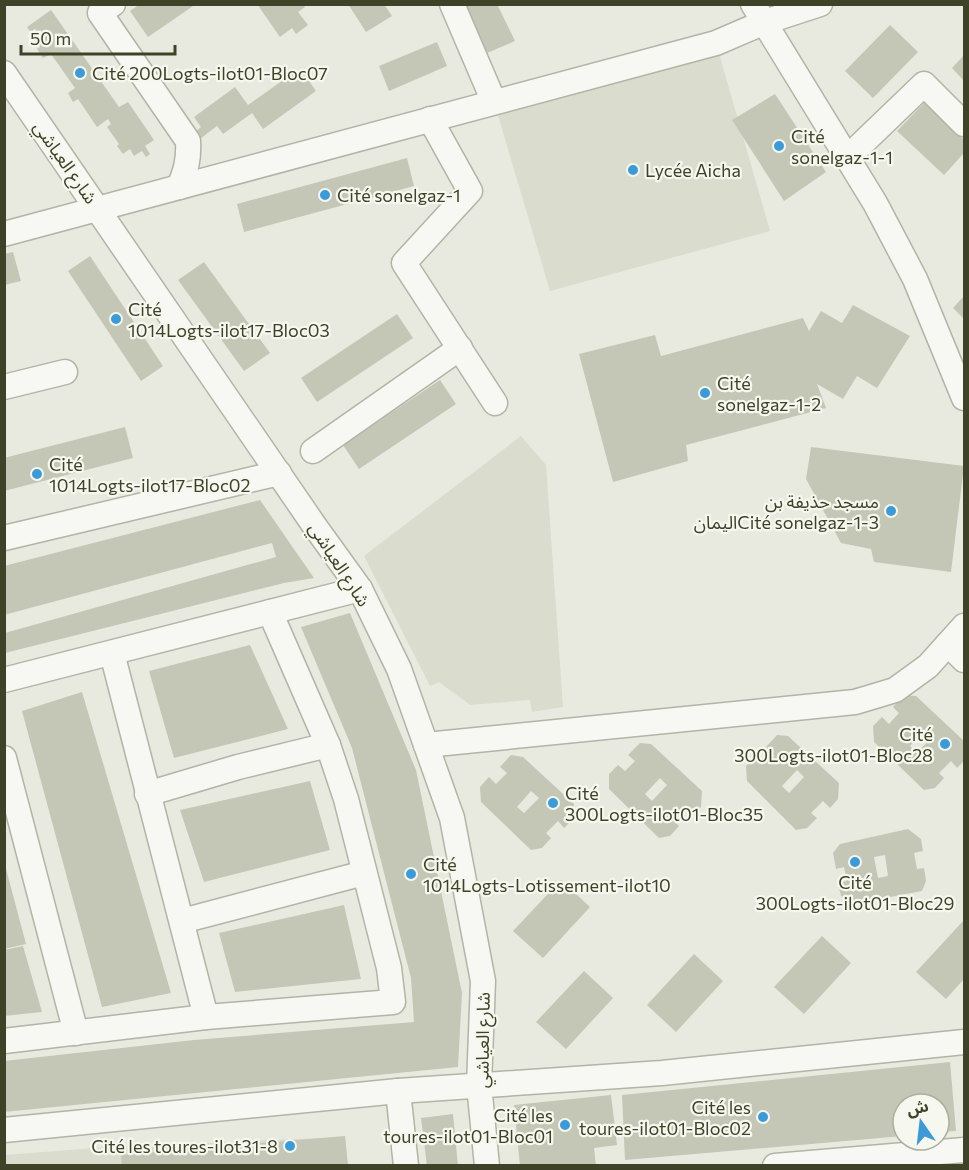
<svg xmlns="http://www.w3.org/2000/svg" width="969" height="1170" font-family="Commissioner,'Noto Sans Arabic',sans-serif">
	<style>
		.built { fill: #dadccd }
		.building { fill: #c4c7b6; fill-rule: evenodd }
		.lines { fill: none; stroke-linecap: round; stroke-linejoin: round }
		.minor-casing { stroke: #b2b4a5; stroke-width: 27 }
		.minor { stroke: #f7f8f3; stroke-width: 24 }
		.poi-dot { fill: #3b9bd8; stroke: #f6f7ef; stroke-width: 2 }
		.labels { text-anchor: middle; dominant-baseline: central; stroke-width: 4.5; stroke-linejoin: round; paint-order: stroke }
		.poi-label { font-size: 18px; fill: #3e4227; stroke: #f6f7ef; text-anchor: start }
		.street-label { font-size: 18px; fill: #3e4227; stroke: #f6f7ef }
	</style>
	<rect width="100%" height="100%" fill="#e8eae0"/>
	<g class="built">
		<polygon points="716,43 770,231 550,291 494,102"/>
		<polygon points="521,436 546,465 563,707 532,712 530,700 470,705 439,682 430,686 364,556"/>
		<polygon points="345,1137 348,1165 5,1166 5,1155 107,1147"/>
	</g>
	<g class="building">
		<polygon points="140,4 196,4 148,37 130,11"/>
		<polygon points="257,4 303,4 305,7 298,12 308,25 296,34 292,28 280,37"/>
		<polygon points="348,4 384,4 392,16 366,32"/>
		<polygon points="464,4 497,4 515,41 487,53"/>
		<polygon points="51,10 119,107 128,102 154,140 145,146 150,154 146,157 142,151 134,156 130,149 123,154 117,146 119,144 107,127 111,124 108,119 97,127 78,99 73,102 68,93 75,88 51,54 43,58 37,49 40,47 27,27"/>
		<polygon points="890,25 918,52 873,98 845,71"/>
		<polygon points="437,42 447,66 389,91 379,66"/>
		<polygon points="964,55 964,81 952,68"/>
		<polygon points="293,73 298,80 305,75 316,91 263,129 252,113 223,134 217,126 200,139 195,132 201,127 194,117 235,87 248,105"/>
		<polygon points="775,94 826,172 784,201 732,120"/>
		<polygon points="925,102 964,140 964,153 944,175 897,131"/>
		<polygon points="407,158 414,186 244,232 237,204"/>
		<polygon points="13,252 21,281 4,285 4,254"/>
		<polygon points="90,256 163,366 141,381 68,271"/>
		<polygon points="204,262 270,353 244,371 178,280"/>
		<polygon points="964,296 964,319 953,308"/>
		<polygon points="853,305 910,336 877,388 857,376 843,399 817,384 826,408 686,445 688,461 613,482 579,354 655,335 661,356 803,318 809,331 821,311 842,323"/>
		<polygon points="397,314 413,338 317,402 301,378"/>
		<polygon points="440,380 456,404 359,469 343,445"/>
		<polygon points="125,427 133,458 4,491 4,458"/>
		<polygon points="811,447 964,466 951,572 874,562 871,549 841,543 806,479"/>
		<polygon points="260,500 314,578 284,583 5,653 5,633 276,557 272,543 4,615 4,566"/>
		<polygon points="350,613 416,770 462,993 458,1067 4,1112 4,1061 194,1040 414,1022 411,978 352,748 301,627"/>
		<polygon points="250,645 288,729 174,758 149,671"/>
		<polygon points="82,692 171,993 102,1007 22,711"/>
		<path d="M904,695L916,696L964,741V761L957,768L951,761L939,773L944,778L935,788L924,790L874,742L873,726L882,717L889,724L899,713L893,707ZM924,730L932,737L917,753L910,746Z"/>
		<path d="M777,735L788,736L839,783L838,799L830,808L823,801L811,813L817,818L807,828L796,830L747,781L746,766L755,757L762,763L772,753L766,747ZM797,770L804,777L789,793L782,786Z"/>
		<path d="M640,743L651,744L702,791L701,807L692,816L686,809L674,821L679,826L670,836L659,838L609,789V774L618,765L625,771L635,761L628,755ZM660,778L667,785L652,801L645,794Z"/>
		<path d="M511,755L523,757L574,804L573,819L564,828L558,821L546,833L551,838L542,848L531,850L481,802L480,787L489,777L496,784L507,773L500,767ZM531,791L539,798L524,813L517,807Z"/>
		<polygon points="310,781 330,850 204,882 180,810"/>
		<path d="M908,829L921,839L923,851L914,853L917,869L924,868L926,881L922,891L853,904L841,896L838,883L847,881L844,867L836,869L833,853L840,844ZM885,855L888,876L878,878L874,857Z"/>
		<polygon points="4,861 26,944 4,949"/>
		<polygon points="561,880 590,907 543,958 513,931"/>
		<polygon points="344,905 361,979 235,992 219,933"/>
		<polygon points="964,920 964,979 946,999 916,972"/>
		<polygon points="822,936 851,963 804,1014 774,987"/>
		<polygon points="23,946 42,1012 4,1016 4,950"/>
		<polygon points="694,954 723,981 676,1032 647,1005"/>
		<polygon points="584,971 613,998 566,1049 536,1022"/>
		<polygon points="950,1062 956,1131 939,1132 939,1104 903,1104 903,1136 625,1160 622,1095"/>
		<polygon points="611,1095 617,1145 594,1148 596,1166 520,1166 514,1105"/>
		<polygon points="453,1114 458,1166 427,1166 421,1118"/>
		<polygon points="345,1136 348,1166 122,1166 121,1155"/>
	</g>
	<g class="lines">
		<defs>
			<g id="minor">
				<path d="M113,4L100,13L188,141C189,159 186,171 179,187"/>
				<polyline points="452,4 494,102"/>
				<polyline points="753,4 875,203 915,279 964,398"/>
				<polyline points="4,73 316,528 360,589 399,669 452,818 483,981 479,1085 487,1166"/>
				<polyline points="430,119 470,191 404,263 495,403"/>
				<polyline points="847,158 924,84 964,124"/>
				<polyline points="4,234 716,43 765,22 820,4"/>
				<polyline points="4,387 65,372"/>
				<polyline points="313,451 460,348"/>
				<polyline points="4,538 279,473"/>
				<polyline points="948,644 964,660"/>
				<polyline points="112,653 206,1017"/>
				<polyline points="4,680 360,589"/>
				<polyline points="426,745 855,702 895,690 928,666 964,626"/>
				<polyline points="4,758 76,1033"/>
				<polyline points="147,794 238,767 328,745"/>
				<polyline points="182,921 364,873"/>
				<polyline points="4,1041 206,1017 393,1002 389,968 346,799 328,745 270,612"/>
				<polyline points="398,1091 406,1166"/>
				<polyline points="4,1130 398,1091 662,1073 964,1042"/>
				<polyline points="775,1166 964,1150"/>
			</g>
		</defs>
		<use href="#minor" class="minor-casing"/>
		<use href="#minor" class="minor"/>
	</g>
	<g class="poi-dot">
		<circle cx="80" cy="73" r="6"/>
		<circle cx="779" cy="146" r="6"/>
		<circle cx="633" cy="170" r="6"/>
		<circle cx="325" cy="195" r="6"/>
		<circle cx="116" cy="319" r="6"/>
		<circle cx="705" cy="393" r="6"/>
		<circle cx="37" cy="474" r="6"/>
		<circle cx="891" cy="511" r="6"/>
		<circle cx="945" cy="744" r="6"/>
		<circle cx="553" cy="803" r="6"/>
		<circle cx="855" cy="862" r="6"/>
		<circle cx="411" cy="874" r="6"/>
		<circle cx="763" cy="1117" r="6"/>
		<circle cx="565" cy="1125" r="6"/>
		<circle cx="290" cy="1146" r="6"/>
	</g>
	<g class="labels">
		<g class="poi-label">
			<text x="92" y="73">Cité 200Logts-ilot01-Bloc07</text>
			<text x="791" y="136">Cité<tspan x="791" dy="21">sonelgaz-1-1</tspan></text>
			<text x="645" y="170">Lycée Aicha</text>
			<text x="337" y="195">Cité sonelgaz-1</text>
			<text x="128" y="309">Cité<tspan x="128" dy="21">1014Logts-ilot17-Bloc03</tspan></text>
			<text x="717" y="383">Cité<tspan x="717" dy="21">sonelgaz-1-2</tspan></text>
			<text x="49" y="464">Cité<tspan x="49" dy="21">1014Logts-ilot17-Bloc02</tspan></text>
			<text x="879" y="501" text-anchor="end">مسجد حذيفة بن<tspan x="879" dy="21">اليمانCité sonelgaz-1-3</tspan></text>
			<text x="933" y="734" text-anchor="end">Cité<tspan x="933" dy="21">300Logts-ilot01-Bloc28</tspan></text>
			<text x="565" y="793">Cité<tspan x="565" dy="21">300Logts-ilot01-Bloc35</tspan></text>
			<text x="423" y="864">Cité<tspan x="423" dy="21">1014Logts-Lotissement-ilot10</tspan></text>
			<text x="855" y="882" text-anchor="middle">Cité<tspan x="855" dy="21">300Logts-ilot01-Bloc29</tspan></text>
			<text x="751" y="1107" text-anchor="end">Cité les<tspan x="751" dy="21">toures-ilot01-Bloc02</tspan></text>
			<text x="553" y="1115" text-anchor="end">Cité les<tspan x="553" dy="21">toures-ilot01-Bloc01</tspan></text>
			<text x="278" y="1146" text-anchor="end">Cité les toures-ilot31-8</text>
		</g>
		<g class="street-label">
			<text transform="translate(66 162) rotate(55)">شارع العياشي</text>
			<text transform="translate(340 564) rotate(57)">شارع العياشي</text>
			<text transform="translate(482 1040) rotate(-89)">شارع العياشي</text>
		</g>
	</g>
	<rect width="969" height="1170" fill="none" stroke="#3e4227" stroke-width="12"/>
	<g transform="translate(921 1122) rotate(346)"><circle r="28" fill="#f6f7ef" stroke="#acaf9f" stroke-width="1.5"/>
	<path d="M0-4.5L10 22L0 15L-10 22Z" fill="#3b9bd8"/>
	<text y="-9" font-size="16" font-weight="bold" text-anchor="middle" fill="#3e4227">ش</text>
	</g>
	<path d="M21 45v9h154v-9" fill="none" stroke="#3e4227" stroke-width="3"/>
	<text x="30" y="45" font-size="18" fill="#3e4227" stroke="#f6f7ef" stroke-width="4.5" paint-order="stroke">50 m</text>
</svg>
